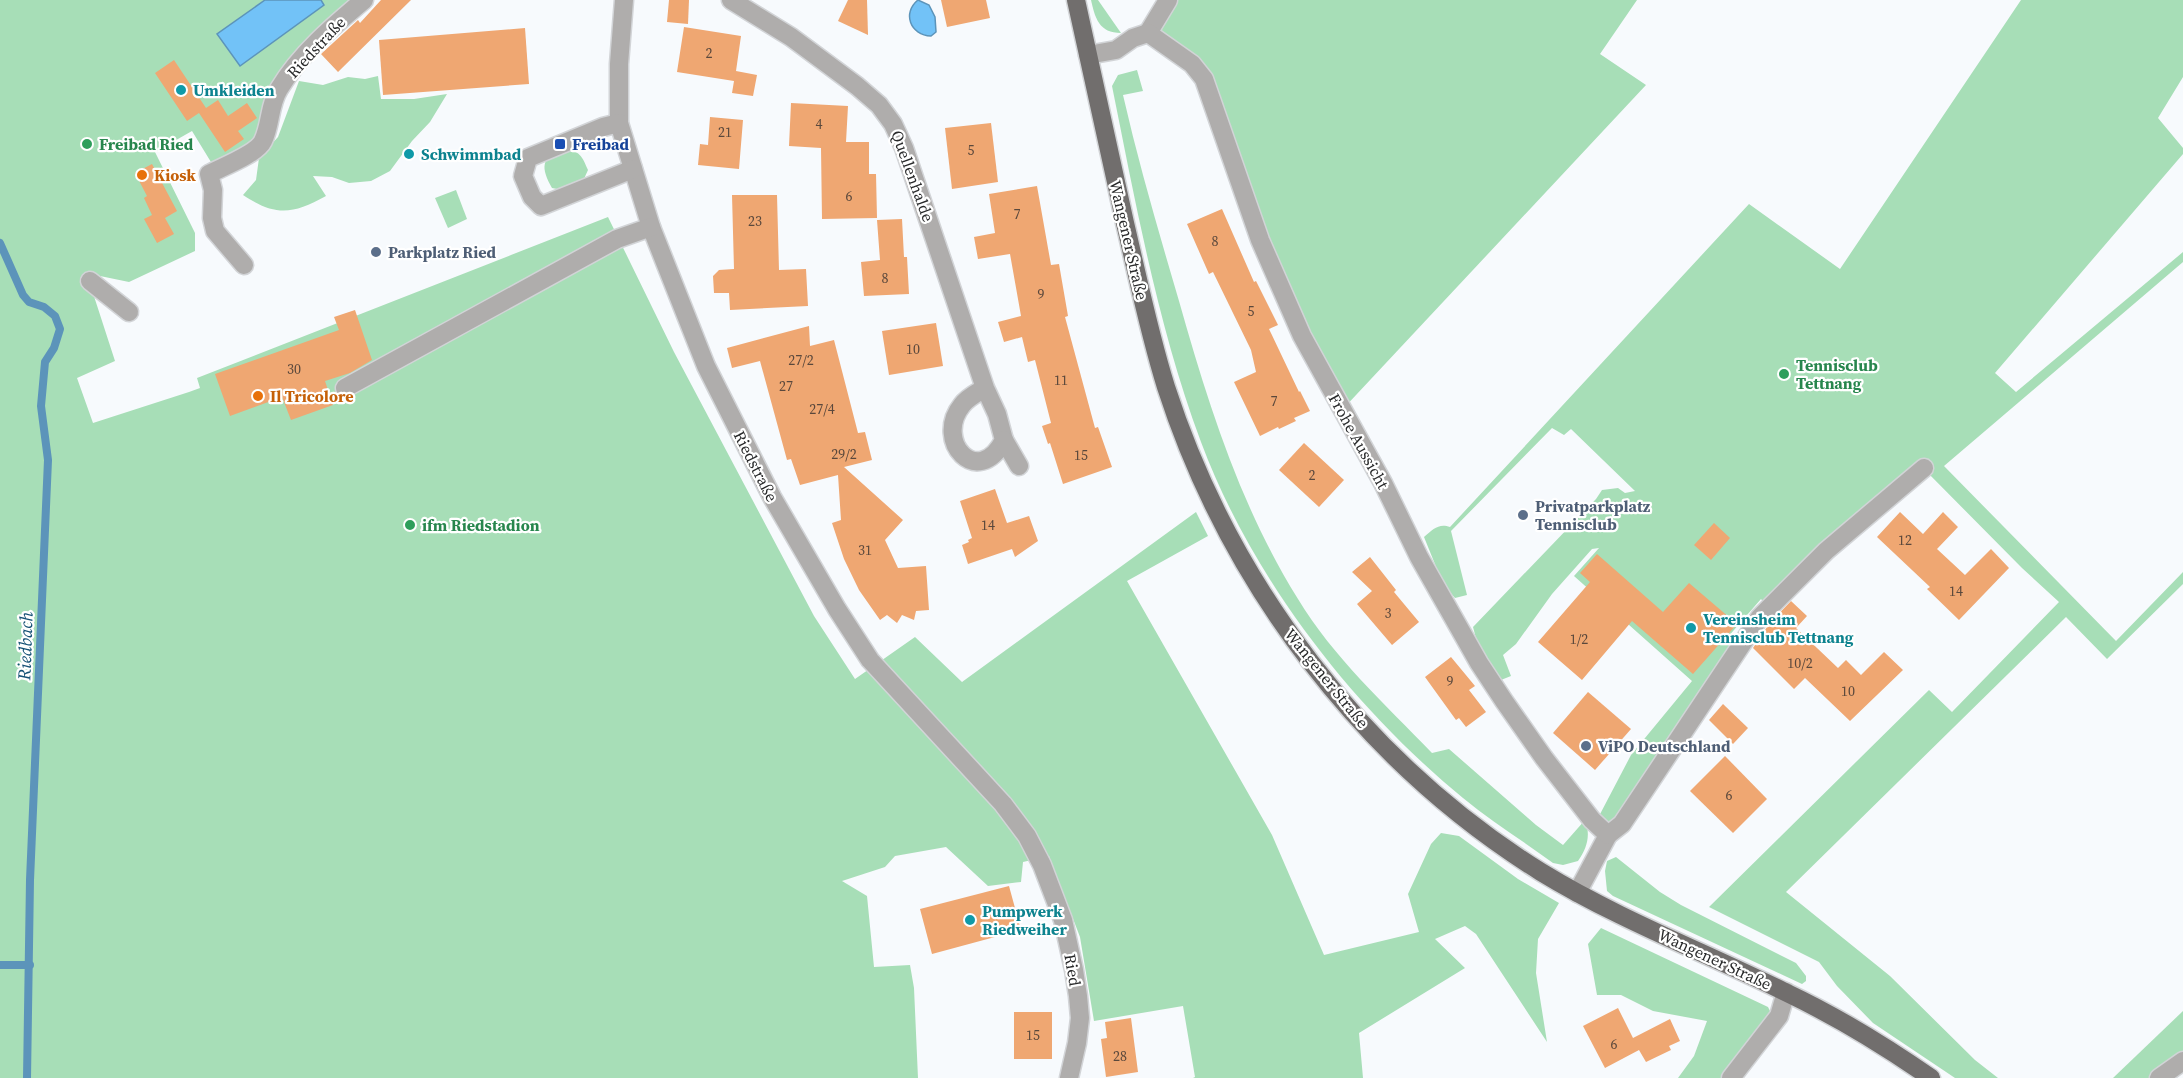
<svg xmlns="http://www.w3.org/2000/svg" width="2183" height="1078" font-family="'Source Serif 4',serif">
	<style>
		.green { fill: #a7deb7 }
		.water { fill: #72c2f7; stroke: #5c94ba; stroke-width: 1.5 }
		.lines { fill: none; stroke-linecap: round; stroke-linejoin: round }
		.stream { stroke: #5c94ba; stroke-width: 8 }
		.building { fill: #efa772 }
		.minor-casing { stroke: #d2d4d7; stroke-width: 21 }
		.major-casing { stroke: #d2d4d7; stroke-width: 21 }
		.minor { stroke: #afadac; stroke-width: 18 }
		.major { stroke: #716e6d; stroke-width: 18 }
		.culture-dot { fill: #0f9aa8; stroke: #fff; stroke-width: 2 }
		.leisure-dot { fill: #2e9e5b; stroke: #fff; stroke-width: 2 }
		.transit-dot { fill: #1a4fb4; stroke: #fff; stroke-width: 2 }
		.food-dot { fill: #e8710a; stroke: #fff; stroke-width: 2 }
		.service-dot { fill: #5c6f8a; stroke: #fff; stroke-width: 2 }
		.labels { text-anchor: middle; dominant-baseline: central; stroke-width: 4.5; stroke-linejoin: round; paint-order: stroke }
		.number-label { font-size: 14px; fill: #5a483c }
		.street-label { font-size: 16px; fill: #28292a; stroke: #fff }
		.culture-label { font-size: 16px; font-weight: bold; fill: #0d838f; stroke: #fff; text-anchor: start }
		.leisure-label { font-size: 16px; font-weight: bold; fill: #27864d; stroke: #fff; text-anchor: start }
		.transit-label { font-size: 16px; font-weight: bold; fill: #164399; stroke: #fff; text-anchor: start }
		.food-label { font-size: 16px; font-weight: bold; fill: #c56008; stroke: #fff; text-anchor: start }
		.service-label { font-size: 16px; font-weight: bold; fill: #4e5e75; stroke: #fff; text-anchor: start }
		.water-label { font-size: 18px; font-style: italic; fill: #155175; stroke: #fff }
	</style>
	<rect width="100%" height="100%" fill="#f7fafd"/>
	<g class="green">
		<polygon points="0,0 356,0 321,30 258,140 214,167 192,131 155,152 195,233 195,251 129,282 100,276 91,287 115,361 77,378 93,423 189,392 200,388 197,378 608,217 674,352 814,616 855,679 915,637 962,682 1196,512 1208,536 1127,581 1272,835 1324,955 1419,932 1408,894 1431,844 1441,833 1459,836 1518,879 1559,903 1538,939 1536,973 1547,1042 1476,934 1465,926 1435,939 1465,968 1359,1033 1363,1078 1193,1078 1195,1077 1183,1006 1094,1021 1080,937 1049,856 1023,862 1021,882 988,886 946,847 895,856 885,867 842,881 867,896 874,967 910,965 914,988 918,1078 0,1078"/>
		<path d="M1091,0H1098L1121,33C1099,33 1095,18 1091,0Z"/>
		<polygon points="1177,0 1637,0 1600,54 1646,85 1342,410 1302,336 1204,79 1157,30"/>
		<path d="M2021,0H2183V77L2158,118L2183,148V154L1995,373L2016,392L2183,252V262L1944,466L2116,641L2183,572V584L2107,659L2066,617L1786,892L1890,976L1975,1060L1998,1078H1955L1873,1023L1837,986L1819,962L1709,907L1929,690L1952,712L2059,602L2022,568L1924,469L1769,609L1761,599L1727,638L1739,650L1612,832L1598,818L1631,755L1692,681L1574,576L1599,548L1592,549L1552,594L1516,644L1503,655L1511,676L1501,680L1478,646L1473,627L1596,499L1602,490L1618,488L1625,493L1635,491L1571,429L1564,435L1552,428L1451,531L1467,595L1455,598L1443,584L1424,537C1433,529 1439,523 1450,527L1749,204L1840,269Z"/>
		<path d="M1137,70L1143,91L1123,95C1139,165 1159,233 1179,301C1208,404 1241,508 1298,599C1333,657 1385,704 1432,753L1449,749L1536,825L1563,845L1585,820C1591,835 1587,848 1578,861L1563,865L1553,863C1523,841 1491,821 1463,798C1351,706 1252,578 1201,442C1158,327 1136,205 1112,86L1118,75Z"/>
		<path d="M378,76L381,99H414L447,94L430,122L412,141L390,171L371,181L349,183L332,177L313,176L326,196C292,215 275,216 243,195L256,180L259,158L278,137L299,81L323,85L348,77L365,79Z"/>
		<path d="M564,149C580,151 582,156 588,170L583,181L557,189L552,188C541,168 540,157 564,149Z"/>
		<polygon points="456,190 467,219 448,228 435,198"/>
		<polygon points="1616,857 1660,892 1681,905 1796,963 1806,976 1806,981 1802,984 1613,896 1607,891 1605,871 1607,861"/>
		<polygon points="1601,928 1768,1007 1771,1013 1723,1078 1678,1078 1694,1056 1707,1021 1653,1011 1621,995 1597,995 1588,944"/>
		<polygon points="2183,1011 2183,1061 2159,1078 2113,1078"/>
	</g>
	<g class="water">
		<polygon points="265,0 321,0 324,5 240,66 217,34"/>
		<path d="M918,0L929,5L935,17L936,32L931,36C910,35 902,13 918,0Z"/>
	</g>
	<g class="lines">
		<g class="stream">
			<polyline points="0,243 23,295 29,302 44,307 55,316 60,329 54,348 45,362 41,406 48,460 30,880 27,1078"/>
			<polyline points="0,965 30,965"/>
		</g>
	</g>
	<g class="building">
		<polygon points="381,0 411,0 338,72 321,54 358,20 360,23"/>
		<polygon points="669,0 689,0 688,24 667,22"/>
		<polygon points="848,0 867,0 868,35 838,21"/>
		<polygon points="941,0 986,0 990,18 947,27"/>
		<polygon points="684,27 741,36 736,71 757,75 753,96 732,93 734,81 677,72"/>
		<polygon points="525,28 529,84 383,95 379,40"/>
		<polygon points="174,60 206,108 218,100 228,116 247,103 257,118 238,131 244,139 225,152 199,113 187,121 155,73"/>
		<polygon points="791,103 848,106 846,142 869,142 869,174 876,174 877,218 822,219 821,148 789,146"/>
		<polygon points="710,117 743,120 739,169 698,165 700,144 708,145"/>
		<polygon points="991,123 998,182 952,189 945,128"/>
		<polygon points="152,164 177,211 165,218 174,234 157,243 144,219 152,215 144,198 147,196 135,173"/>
		<polygon points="1037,186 1051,265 1059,264 1068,316 1065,317 1095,428 1098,427 1112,467 1063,484 1050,443 1048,444 1042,426 1051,423 1035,360 1028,362 1022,337 1004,342 998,322 1021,316 1010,254 978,259 974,237 995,233 989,194"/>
		<polygon points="732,195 777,195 779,270 806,269 808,306 730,310 729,293 714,293 713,276 719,270 734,269"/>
		<polygon points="1222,209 1254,282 1256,281 1278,325 1269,329 1299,392 1300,391 1310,411 1294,418 1296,421 1279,429 1278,427 1260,436 1234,382 1256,372 1251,350 1213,272 1209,274 1187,224"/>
		<polygon points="902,219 904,257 907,257 909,294 864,296 861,262 880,260 877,220"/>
		<polygon points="355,310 372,360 350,373 325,381 333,405 291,420 282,397 230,416 215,374 339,330 334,317"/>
		<polygon points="936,323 943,366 889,375 882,331"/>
		<polygon points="809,326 810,346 834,340 858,433 865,432 872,460 844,467 903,520 885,540 898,568 926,566 929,610 916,611 914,620 902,615 897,623 887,615 880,620 859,590 844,559 832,523 841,520 838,475 800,485 791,459 787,460 760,361 732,368 727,348"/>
		<polygon points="1304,443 1344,480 1319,507 1279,470"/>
		<polygon points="995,489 1007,523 1029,516 1038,541 1015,557 1012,549 968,564 962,545 969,542 968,540 972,538 960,501"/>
		<polygon points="1900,512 1923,534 1943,512 1958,527 1937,549 1965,575 1991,549 2009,568 1959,620 1927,589 1930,587 1877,537"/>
		<polygon points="1714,523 1730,538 1711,560 1694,545"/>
		<polygon points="1597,554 1663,612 1689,583 1737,624 1693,674 1632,621 1582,680 1538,642 1590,582 1580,573"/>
		<polygon points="1370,557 1396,590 1394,592 1419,622 1392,645 1357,604 1372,591 1352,572"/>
		<polygon points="1791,601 1807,616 1796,628 1838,668 1846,660 1861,675 1884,652 1903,670 1850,721 1805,678 1794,689 1753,648 1769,624"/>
		<polygon points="1451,657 1475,686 1469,690 1486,712 1466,727 1459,718 1456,720 1425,677"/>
		<polygon points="1588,692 1631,729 1595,770 1553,733"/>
		<polygon points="1723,704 1748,728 1733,744 1709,720"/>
		<polygon points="1725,756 1767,799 1733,833 1690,791"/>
		<polygon points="1009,886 1021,930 932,954 920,909"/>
		<polygon points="1618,1008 1633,1038 1670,1019 1680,1041 1669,1046 1671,1050 1646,1062 1639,1050 1605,1068 1583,1026"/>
		<rect x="1014" y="1012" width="38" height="47"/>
		<polygon points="1131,1018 1138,1072 1106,1077 1101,1039 1107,1038 1105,1022"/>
	</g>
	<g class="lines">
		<defs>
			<g id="minor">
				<polyline points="624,0 619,64 619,123 651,227 706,366 772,497 837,609 870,660 1003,804 1027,836 1042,865 1063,920 1074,970 1078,996 1080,1018 1077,1043 1069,1078"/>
				<path d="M731,0L791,37L857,86L879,105L893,124L904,148L985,388L997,414L1004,440C978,490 933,441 962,405C968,397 977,393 985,388"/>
				<polyline points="1148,33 1168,0"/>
				<polyline points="1088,55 1116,50 1133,38 1148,33 1192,64 1204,79 1260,240 1302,336 1383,483 1419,557 1479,663 1504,701 1544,758 1592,820 1608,835 1577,893"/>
				<polyline points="619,123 603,127 528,158 523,176 532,197 541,206 633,169"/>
				<path d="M244,265L215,231L212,218L213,190L209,174C222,167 257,154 263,141C271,125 269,105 279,89C300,54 333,26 364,0"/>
				<polyline points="90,281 129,312"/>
				<polyline points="345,388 617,239 651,227"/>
				<polyline points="1004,440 1019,466"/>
				<polyline points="1608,835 1622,824 1760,617 1826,551 1924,468"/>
				<polyline points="1731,1078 1779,1016 1786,992"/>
				<polyline points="2159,1078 2183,1061"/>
			</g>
			<path id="major" d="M1076,0C1092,74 1109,148 1125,223C1138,278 1149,333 1166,387C1230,585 1363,761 1541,872C1618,919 1704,952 1785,992C1836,1016 1885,1046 1931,1078"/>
		</defs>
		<use href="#minor" class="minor-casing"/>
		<use href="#major" class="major-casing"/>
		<use href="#minor" class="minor"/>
		<use href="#major" class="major"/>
	</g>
	<g class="culture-dot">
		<circle cx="181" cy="90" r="6"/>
		<circle cx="409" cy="154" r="6"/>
		<circle cx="1691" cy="628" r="6"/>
		<circle cx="970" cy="920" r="6"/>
	</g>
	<g class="leisure-dot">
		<circle cx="87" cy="144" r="6"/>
		<circle cx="1784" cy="374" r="6"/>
		<circle cx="410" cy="525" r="6"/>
	</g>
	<rect class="transit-dot" x="554" y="138" width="12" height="12" rx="3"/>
	<g class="food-dot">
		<circle cx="142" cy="175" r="6"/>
		<circle cx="258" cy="396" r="6"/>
	</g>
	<g class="service-dot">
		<circle cx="376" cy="252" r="6"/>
		<circle cx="1523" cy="515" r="6"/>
		<circle cx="1586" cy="746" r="6"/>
	</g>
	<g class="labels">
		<g class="number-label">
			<text x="709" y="53">2</text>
			<text x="819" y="124">4</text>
			<text x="725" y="132">21</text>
			<text x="971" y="150">5</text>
			<text x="849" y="196">6</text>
			<text x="1017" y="214">7</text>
			<text x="755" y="221">23</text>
			<text x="1215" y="241">8</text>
			<text x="885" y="278">8</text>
			<text x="1041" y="294">9</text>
			<text x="1251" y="311">5</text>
			<text x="913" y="349">10</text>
			<text x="801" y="360">27/2</text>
			<text x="294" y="369">30</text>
			<text x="1061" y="380">11</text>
			<text x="786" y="386">27</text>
			<text x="1274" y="401">7</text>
			<text x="822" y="409">27/4</text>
			<text x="844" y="454">29/2</text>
			<text x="1081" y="455">15</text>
			<text x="1312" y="475">2</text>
			<text x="988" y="525">14</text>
			<text x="1905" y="540">12</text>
			<text x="865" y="550">31</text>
			<text x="1956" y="591">14</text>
			<text x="1388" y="613">3</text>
			<text x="1579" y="639">1/2</text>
			<text x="1800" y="663">10/2</text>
			<text x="1450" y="681">9</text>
			<text x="1848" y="691">10</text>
			<text x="1729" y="795">6</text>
			<text x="1033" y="1035">15</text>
			<text x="1614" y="1044">6</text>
			<text x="1120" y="1056">28</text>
		</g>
		<g class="street-label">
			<text transform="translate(316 47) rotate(-47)">Riedstraße</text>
			<text transform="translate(913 176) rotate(70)">Quellenhalde</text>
			<text transform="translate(1129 240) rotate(77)">Wangener Straße</text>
			<text transform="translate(1359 441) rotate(61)">Frohe Aussicht</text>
			<text transform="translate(756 466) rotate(63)">Riedstraße</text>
			<text transform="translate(1327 678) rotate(51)">Wangener Straße</text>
			<text transform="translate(1715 959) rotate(25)">Wangener Straße</text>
			<text transform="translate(1073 970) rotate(80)">Ried</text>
		</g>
		<g class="culture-label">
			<text x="193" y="90">Umkleiden</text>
			<text x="421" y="154">Schwimmbad</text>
			<text x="1703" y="619">Vereinsheim<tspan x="1703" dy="18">Tennisclub Tettnang</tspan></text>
			<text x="982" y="911">Pumpwerk<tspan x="982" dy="18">Riedweiher</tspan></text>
		</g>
		<g class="leisure-label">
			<text x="99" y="144">Freibad Ried</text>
			<text x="1796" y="365">Tennisclub<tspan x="1796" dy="18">Tettnang</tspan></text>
			<text x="422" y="525">ifm Riedstadion</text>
		</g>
		<g class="transit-label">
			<text x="572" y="144">Freibad</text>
		</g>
		<g class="food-label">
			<text x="154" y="175">Kiosk</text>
			<text x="270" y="396">Il Tricolore</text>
		</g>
		<g class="service-label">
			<text x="388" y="252">Parkplatz Ried</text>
			<text x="1535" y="506">Privatparkplatz<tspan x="1535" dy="18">Tennisclub</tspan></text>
			<text x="1598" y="746">ViPO Deutschland</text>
		</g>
		<g class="water-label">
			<text transform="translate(25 646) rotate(-88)">Riedbach</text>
		</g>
	</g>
</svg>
